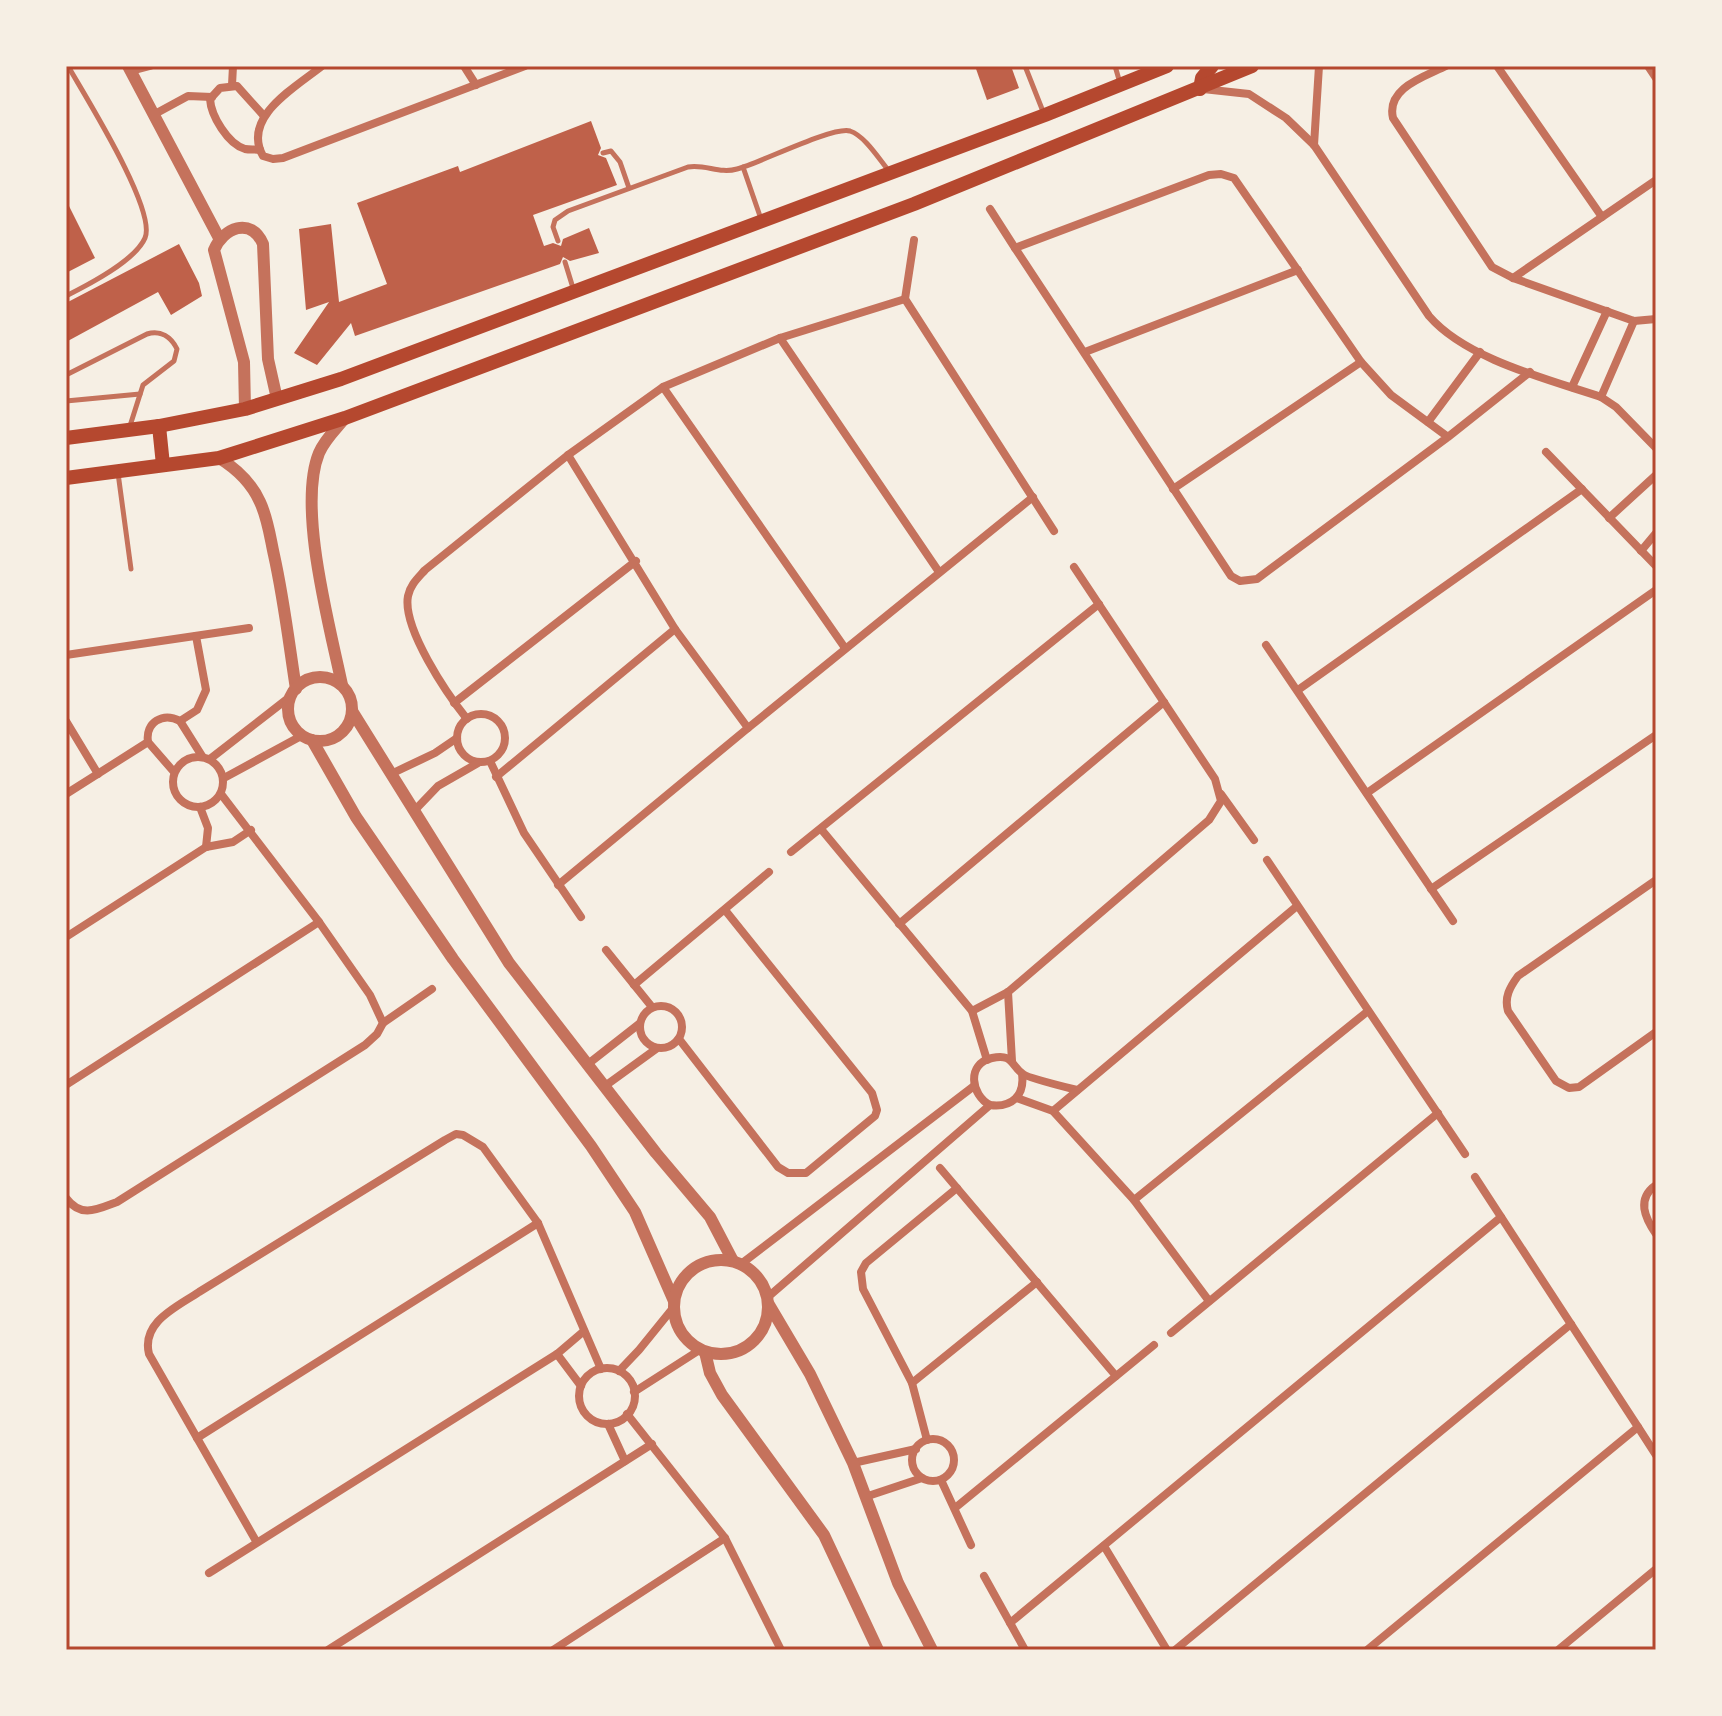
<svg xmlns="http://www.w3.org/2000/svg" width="1722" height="1716" font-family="'Public Sans',sans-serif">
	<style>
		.building { fill: #bf614a }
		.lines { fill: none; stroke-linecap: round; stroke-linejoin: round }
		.service { stroke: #c5725c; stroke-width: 5 }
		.minor { stroke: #c5725c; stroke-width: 8 }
		.tertiary { stroke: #c5725c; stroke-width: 12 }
		.secondary { stroke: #b5482f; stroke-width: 14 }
		.neatline { fill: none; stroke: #b5482f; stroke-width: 3 }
	</style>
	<rect width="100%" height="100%" fill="#f6efe4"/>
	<g class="building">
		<polygon points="975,66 1011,66 1019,88 987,100"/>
		<polygon points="591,121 601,148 598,155 606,158 617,185 533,215 544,246 553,243 561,246 563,239 589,228 599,253 570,261 563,257 560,264 355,336 351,323 317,365 294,353 329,302 306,310 299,229 331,224 339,302 387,284 357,203 458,166 460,172"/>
		<polygon points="66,200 95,258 66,273"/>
		<polygon points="179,244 199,283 202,296 171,315 158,292 66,342 66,303"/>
	</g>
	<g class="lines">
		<g class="service">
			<polyline points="1025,66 1044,114"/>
			<polyline points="1115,66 1120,83"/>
			<polyline points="603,153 611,151 620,162 629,188"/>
			<polyline points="743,167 761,219"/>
			<path d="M558,241L553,227L555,220L568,211L688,167C706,164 719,174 737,169C760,163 833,126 850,131C865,136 879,159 889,171"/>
			<polyline points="565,262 573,288"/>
			<path d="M66,296C88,285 135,261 145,238C157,210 85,96 68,66"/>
			<path d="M66,375L147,334C161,330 171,337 177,349L174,361L143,385L129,429"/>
			<polyline points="66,401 140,394"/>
			<polyline points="118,473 131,569"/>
		</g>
		<g class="minor">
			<path d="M322,66C296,87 241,117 263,156L273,159L283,158L525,66"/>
			<polyline points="464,66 476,85"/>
			<path d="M1446,66C1424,77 1386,88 1393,118L1492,267L1513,278L1634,321L1656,319"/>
			<polyline points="1497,66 1602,217"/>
			<polyline points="1648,66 1656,78"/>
			<polyline points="131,71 150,66"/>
			<polyline points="232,85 233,66"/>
			<path d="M1203,89L1249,94L1286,118L1314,145L1429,316C1466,359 1547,379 1601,397L1616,407L1656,448"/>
			<polyline points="153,115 188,96 212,97"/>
			<polyline points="1314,145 1319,66"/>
			<path d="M260,150C255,149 250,150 245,149C228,144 211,116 210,99L220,88L237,86L264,116"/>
			<polyline points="990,209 1015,248"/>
			<polyline points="1513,278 1656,180"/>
			<polyline points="905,299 1054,531"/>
			<polyline points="905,299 914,240"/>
			<polyline points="780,338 939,572"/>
			<polyline points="1085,352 1298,270"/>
			<polyline points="663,387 845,648"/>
			<polyline points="1572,387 1607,311"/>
			<polyline points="1601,397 1634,321"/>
			<polyline points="1428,422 1480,352"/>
			<polyline points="1448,437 1391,395 1361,362 1234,178 1221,174 1209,175 1015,248 1231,576 1240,581 1257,579 1448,437 1530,372"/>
			<polyline points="1546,452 1656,566"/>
			<polyline points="568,455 675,629 748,728"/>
			<polyline points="1173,489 1361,362"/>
			<polyline points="1609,518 1656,475"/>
			<polyline points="1641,551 1656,533"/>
			<polyline points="1266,645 1453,921"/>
			<polyline points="66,655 249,628"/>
			<polyline points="1298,690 1582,489"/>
			<polyline points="454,703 636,561"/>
			<circle cx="481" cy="738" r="24"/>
			<path d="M467,719C447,694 402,628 408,596C410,585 418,578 425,570L568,455L663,387L780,338L905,299"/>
			<polyline points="66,721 98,774"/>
			<polyline points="180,721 202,756"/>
			<polyline points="148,742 174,772"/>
			<circle cx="198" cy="782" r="25"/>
			<polyline points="210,759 291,696"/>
			<polyline points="490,761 524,833 581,917"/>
			<polyline points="393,773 435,753 457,738"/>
			<polyline points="496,777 675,629"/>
			<polyline points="224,778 303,735"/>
			<polyline points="1367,793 1656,590"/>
			<path d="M66,794L148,742C145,722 163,712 180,721L197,710L206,690L196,636"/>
			<polyline points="1221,794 1254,840"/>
			<polyline points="200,807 208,828 206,847"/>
			<polyline points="415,810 438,786 478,763"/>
			<polyline points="821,829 972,1011 987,1060"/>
			<polyline points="791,852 1099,604"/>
			<polyline points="1267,860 1465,1154"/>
			<path d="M1656,880L1518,976C1510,987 1504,997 1508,1011L1556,1081L1569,1088L1579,1087L1656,1032"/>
			<polyline points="558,885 748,728 1033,497"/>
			<polyline points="1431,889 1656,735"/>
			<polyline points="899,924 1164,702"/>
			<polyline points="66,937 206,847 233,842 251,830"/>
			<polyline points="606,950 652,1007"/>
			<polyline points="634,985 769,872"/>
			<polyline points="1008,992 1012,1061"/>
			<circle cx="661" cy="1027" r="21"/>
			<polyline points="972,1011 1008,992 1209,820 1221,801 1215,779 1074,567"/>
			<polyline points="383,1023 432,989"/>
			<polyline points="679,1039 778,1167 788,1173 806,1173 875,1116 877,1110 872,1093 725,910"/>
			<polyline points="588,1064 639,1024"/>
			<path d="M1022,1074C1025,1095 1012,1108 990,1105C971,1095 966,1064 992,1058C1013,1053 1011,1066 1023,1074C1026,1077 1069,1088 1077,1090"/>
			<polyline points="66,1085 319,922"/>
			<polyline points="605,1086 656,1049"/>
			<polyline points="1017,1098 1053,1111 1134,1200 1209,1301"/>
			<polyline points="1053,1111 1297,906"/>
			<polyline points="940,1168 1116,1376"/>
			<path d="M1656,1185C1636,1199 1645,1218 1656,1234"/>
			<path d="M66,1198C81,1218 96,1210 117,1202L365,1045L377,1034L383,1023L370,995L319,922L221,794"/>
			<polyline points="1134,1200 1368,1011"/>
			<polyline points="741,1264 974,1086"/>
			<polyline points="768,1297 990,1105"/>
			<polyline points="1171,1333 1438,1113"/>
			<polyline points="557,1354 581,1386"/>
			<circle cx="607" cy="1396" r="28"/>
			<polyline points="619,1371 639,1350 673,1308"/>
			<polyline points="912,1383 1037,1282"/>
			<polyline points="634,1392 698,1351"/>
			<polyline points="627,1414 725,1538 781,1650"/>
			<polyline points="608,1424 625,1461"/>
			<polyline points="1638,1427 1656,1455"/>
			<polyline points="197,1438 538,1223"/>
			<circle cx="933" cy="1460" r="21"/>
			<polyline points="927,1440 912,1383 863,1289 861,1272 866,1263 957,1188"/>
			<polyline points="853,1463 916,1449"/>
			<polyline points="941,1480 971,1545"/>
			<polyline points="865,1497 922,1478"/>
			<polyline points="955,1508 1154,1345"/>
			<path d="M256,1541L149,1354C141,1322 177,1307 199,1292L445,1140L456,1134L463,1135L483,1147L538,1223L601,1369"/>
			<polyline points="1104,1546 1167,1650"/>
			<polyline points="209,1573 557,1354 584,1331"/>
			<polyline points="984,1576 1025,1650"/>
			<polyline points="1010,1623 1501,1217"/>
			<polyline points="328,1650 652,1444"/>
			<polyline points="553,1650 725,1538"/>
			<polyline points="1175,1650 1571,1324"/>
			<polyline points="1367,1650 1638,1427 1475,1177"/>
			<polyline points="1558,1650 1656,1569"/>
		</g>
		<g class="tertiary">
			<polyline points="128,66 219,238"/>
			<path d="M245,409L244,362L214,250C223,228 251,216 263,244L268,359L277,399"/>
			<path d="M219,458C237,469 251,482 260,502C268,519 270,537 274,555C284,600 289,644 296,689"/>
			<circle cx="320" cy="709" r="32"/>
			<path d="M342,685C330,627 297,507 319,453C325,439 336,429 345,418"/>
			<polyline points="352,711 509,963 656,1153 710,1217 733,1261"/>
			<polyline points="312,740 356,817 453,959 591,1146 635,1212 674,1301"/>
			<circle cx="721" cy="1307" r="47"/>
			<polyline points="768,1303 810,1374 853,1463 898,1583 932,1650"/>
			<polyline points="705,1352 710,1373 722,1395 824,1535 878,1650"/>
		</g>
		<g class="secondary">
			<polyline points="1200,89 1202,78 1212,66"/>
			<polyline points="159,426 163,465"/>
			<polyline points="66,438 159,426 245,409 341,379 1045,115 1167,66"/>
			<polyline points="66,478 219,458 345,418 914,204 1252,66"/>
		</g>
	</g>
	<rect width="1722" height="1716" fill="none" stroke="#f6efe4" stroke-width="136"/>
	<rect x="68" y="68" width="1586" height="1580" class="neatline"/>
</svg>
